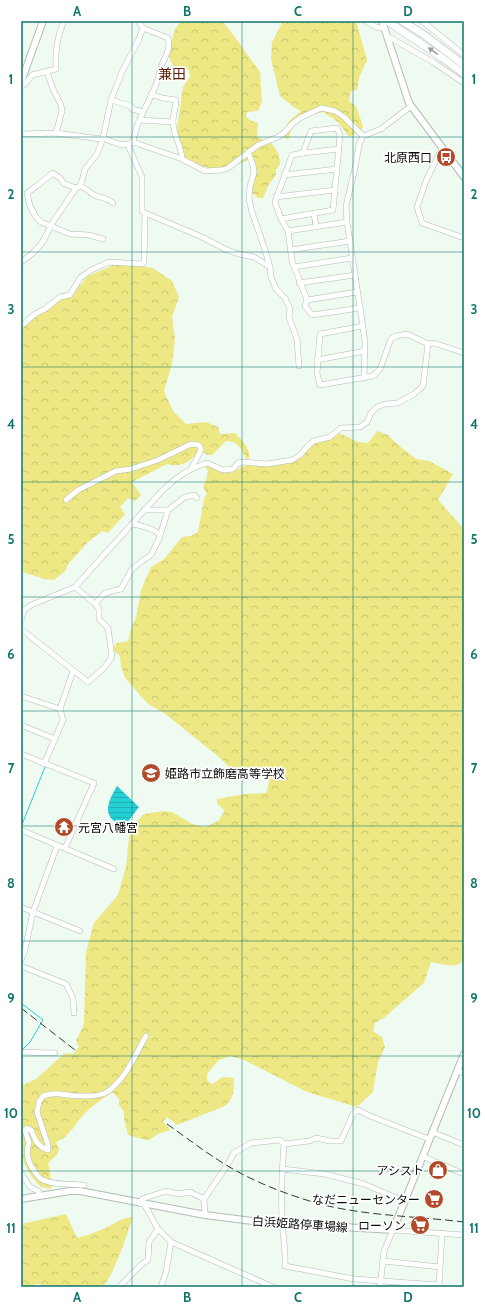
<svg xmlns="http://www.w3.org/2000/svg" width="485" height="1308" font-family="Cabin,'Noto Sans JP',sans-serif">
	<style>
		.forest { fill: url(#forest-crowns) }
		.water { fill: url(#water-rules) }
		.lines { fill: none; stroke-linecap: round; stroke-linejoin: round }
		.stream { stroke: #25d0d5; stroke-width: 1 }
		.minor-casing { stroke: #b2bdb4; stroke-width: 6 }
		.major-casing { stroke: #b2bdb4; stroke-width: 8 }
		.highway-casing { stroke: #b2bdb4; stroke-width: 8 }
		.minor { stroke: #fff; stroke-width: 5 }
		.major { stroke: #fff; stroke-width: 6 }
		.highway { stroke: #fff; stroke-width: 7 }
		.rail { stroke: #343834; stroke-width: 1; stroke-dasharray: 8 4; stroke-linecap: butt }
		.oneway { fill: #9d9e9d }
		.grid { fill: none; stroke: #0f766e; stroke-width: 1; stroke-opacity: 0.55 }
		.labels { text-anchor: middle; dominant-baseline: central; stroke-width: 3.5; stroke-linejoin: round; paint-order: stroke }
		.poi-label { font-size: 12px; fill: #090c09; stroke: #fff; text-anchor: end }
		.street-label { font-size: 12px; fill: #090c09; stroke: #fff }
		.quarter-label { font-size: 14px; fill: #5f1e08; stroke: #fff }
		.neatline { fill: none; stroke: #0f766e; stroke-width: 1.5 }
		.grid-label { font-size: 13px; text-anchor: middle; font-weight: bold; fill: #0f766e }
	</style>
	<defs>
		<pattern id="forest-crowns" width="20" height="18" patternUnits="userSpaceOnUse"><rect width="20" height="18" fill="#ede884"/><path d="M2 6a3 3 0 1 1 6 0M12 15a3 3 0 1 1 6 0" fill="none" stroke="#cac671"/></pattern>
		<pattern id="water-rules" width="6" height="5" patternUnits="userSpaceOnUse"><rect width="6" height="5" fill="#25d0d5"/><path d="M0 2.5h6" fill="none" stroke="#20b1b6"/></pattern>
	</defs>
	<rect width="100%" height="100%" fill="#effaf1"/>
	<g class="forest">
		<polygon points="181,21 222,21 229,29 260,72 262,102 258,111 247,112 246,117 250,120 258,123 257,137 264,140 268,139 275,148 279,155 280,164 276,170 276,175 269,184 263,198 258,198 251,192 254,173 249,160 230,167 216,170 199,165 185,158 179,143 177,130 183,87 190,77 189,70 186,68 176,75 173,65 168,55 175,29"/>
		<path d="M283,21H356L367,60L359,78L357,90L351,91L349,101L356,106L363,126L361,131L349,137L338,122L323,112C316,113 300,120 295,124C291,128 290,134 288,140L286,139C281,124 291,120 301,111L295,108L280,96L271,59L272,42Z"/>
		<path d="M118,263L153,268L172,281L179,297L172,317L175,338L172,364L164,391L173,411L186,424L206,422L218,427L220,434L235,433C241,439 251,449 249,458L246,459C241,448 238,441 226,441L212,455H208L199,450C191,462 181,468 167,464L132,482L141,495L135,501L128,498L120,507L125,514L108,533L102,531L87,543L69,563L65,571L54,580L44,579L23,572L21,575V328L54,303L73,293L88,276Z"/>
		<path d="M377,431L388,435L398,445L416,459L429,461L453,474L438,500L464,529V961C455,969 442,964 431,962L424,983L396,1007L385,1017L375,1023L373,1031L382,1037L385,1047L378,1062L373,1092L357,1107L307,1092L244,1060L231,1056L219,1060L207,1074V1081L213,1084L222,1077L234,1078C234,1089 234,1098 225,1106L177,1125L167,1117L163,1122L171,1130L158,1134L151,1139L146,1140L128,1135L124,1119V1112L119,1105V1099L112,1092C103,1099 93,1105 85,1113C74,1124 71,1136 56,1142L59,1149L57,1155L52,1159L48,1164C51,1171 50,1178 52,1186L50,1189L41,1187L31,1176L21,1158V1086L36,1079L65,1053L73,1054L79,1047L76,1041L84,1024L86,952L94,923L118,895L126,867L130,828L144,814L164,811L172,812L192,824L205,827L218,821L223,814L224,810L217,803V799L246,794L266,793C269,784 272,775 264,768L251,773H235L219,757L164,713L148,704L125,678L121,666L120,656L115,652L113,648L117,643L128,641L132,626L136,618L141,590L151,567L164,559L182,537L191,536L198,532L204,499L207,494L203,487L206,480L208,471L205,466C213,465 219,474 228,473C236,472 240,466 248,465C259,462 270,469 281,464C292,459 303,450 313,444C321,439 330,436 339,433L358,442L368,443Z"/>
		<path d="M66,1214L77,1238C85,1236 93,1233 101,1230C112,1226 121,1217 133,1217C128,1231 113,1279 102,1287H44L40,1284H35L33,1287H21V1224Z"/>
	</g>
	<path class="water" d="M117,786L139,807L126,824C122,825 117,824 114,821C102,812 111,796 117,786Z"/>
	<g class="lines">
		<g class="stream">
			<polyline points="21,827 45,767"/>
			<polyline points="21,1003 43,1020 30,1042 23,1049"/>
			<polyline points="21,1065 21,1073"/>
		</g>
		<defs>
			<g id="minor">
				<polyline points="366,21 376,27 385,29"/>
				<polyline points="422,21 464,55"/>
				<polyline points="387,36 433,62 464,83"/>
				<polyline points="47,72 53,89 61,105 62,111 56,133"/>
				<path d="M21,86L25,84L32,75L56,69C55,53 57,36 64,21"/>
				<path d="M151,94L162,98L176,100C176,107 173,114 173,122C173,135 182,147 182,159"/>
				<polyline points="111,100 131,106 132,109 143,112"/>
				<polyline points="140,120 173,122"/>
				<path d="M21,134L56,133L101,139L103,138C113,142 123,148 133,142L182,159L205,171L222,170L228,168L258,145L278,137L284,133L292,124L300,118L321,108L335,111L344,117L363,136"/>
				<path d="M133,142C136,120 150,102 157,82C159,76 160,70 162,64C166,55 171,48 168,38L143,28L138,21"/>
				<polyline points="442,148 426,181 417,207 422,223 464,238"/>
				<polyline points="248,152 253,165 254,173 250,186 249,199 252,212 265,250 270,267 271,277 276,289 285,298 290,309 289,318 297,339 299,366"/>
				<polyline points="303,153 339,149"/>
				<polyline points="284,175 337,169"/>
				<path d="M80,186C86,188 89,192 94,195C101,198 108,198 113,203"/>
				<polyline points="76,188 63,183 61,179 53,173 38,185 27,193 30,206 36,217 41,222 70,234 89,235 103,239"/>
				<polyline points="276,197 335,190"/>
				<polyline points="145,213 202,237 227,250 239,254 254,257 270,267"/>
				<polyline points="314,213 316,227"/>
				<polyline points="281,219 333,210 340,135 337,128 311,131 303,153 292,155 275,202 281,219 288,231 292,261 307,300 305,306 312,315 360,308"/>
				<polyline points="288,231 347,222"/>
				<polyline points="290,250 350,241"/>
				<polyline points="21,262 32,254 42,243 53,222 76,188 80,186 82,181 85,169 97,154 103,138 111,100 122,72 139,39 143,28"/>
				<polyline points="294,267 352,258"/>
				<polyline points="299,283 355,275"/>
				<polyline points="307,300 357,292"/>
				<polyline points="21,326 35,314 45,309 60,297 70,295 80,278 91,270 109,262 143,264 144,262 145,213 142,211 142,177 128,145"/>
				<polyline points="363,326 320,334 317,373 320,385 373,376 380,369 391,339 396,336 407,334 428,344 434,343 464,353"/>
				<polyline points="317,360 365,351"/>
				<polyline points="364,378 365,341 347,222 346,206 355,168 359,145 363,136 381,129 411,106"/>
				<polyline points="66,500 78,490 116,471 131,469 158,460 191,444 199,445 201,450 191,469"/>
				<polyline points="144,510 168,510"/>
				<path d="M132,524C139,525 157,529 160,536"/>
				<polyline points="95,604 105,593 121,589 132,569 141,562 151,555 159,539 168,510 185,497 194,495 197,498"/>
				<path d="M21,620L24,610L31,605L75,587L160,493C175,478 186,470 207,463L223,470L233,469L238,463L242,462L267,464L292,460L300,455L308,446L314,441L330,437L341,428L360,427L367,422L371,413L377,407L385,404L398,403L414,394L423,386L428,344"/>
				<polyline points="21,629 88,682 104,668 112,657 108,628 99,619 99,609 95,604 75,587"/>
				<polyline points="21,696 60,709 63,720 44,764"/>
				<polyline points="60,709 73,671"/>
				<polyline points="21,725 55,739"/>
				<polyline points="21,754 94,783 65,848"/>
				<polyline points="21,830 114,869"/>
				<polyline points="21,907 80,931"/>
				<polyline points="21,960 25,950 33,912 57,846"/>
				<polyline points="21,966 66,984 73,998 74,1013"/>
				<polyline points="21,1052 55,1053"/>
				<polyline points="457,1071 464,1073"/>
				<polyline points="432,1132 464,1145"/>
				<path d="M284,1144C282,1170 281,1196 282,1222C283,1237 286,1251 285,1266L354,1279L439,1285"/>
				<polyline points="422,1156 464,1174"/>
				<polyline points="282,1169 325,1174 364,1184 404,1201"/>
				<polyline points="21,1173 30,1187 38,1191 40,1195"/>
				<path d="M84,1185C73,1184 50,1185 41,1179C36,1175 33,1169 30,1164C27,1157 26,1150 29,1143L25,1130L27,1128L31,1130C35,1139 37,1147 48,1150V1145L37,1112L39,1102L43,1096C59,1091 64,1096 80,1096C88,1096 99,1097 107,1092C126,1079 135,1055 146,1036"/>
				<polyline points="204,1199 205,1215"/>
				<polyline points="141,1204 142,1199 166,1191 178,1194 190,1192 204,1199 228,1164 234,1153 251,1143 280,1140 284,1144 309,1141 316,1138 330,1141 341,1141 353,1114 358,1110 370,1116 429,1139"/>
				<polyline points="144,1204 158,1229 171,1242 273,1287"/>
				<polyline points="383,1261 440,1267"/>
				<polyline points="119,1287 142,1264 148,1260 149,1242 158,1229"/>
				<polyline points="161,1287 166,1272 171,1242"/>
				<polyline points="380,1287 384,1251 393,1230 464,1235"/>
				<polyline points="439,1287 442,1233"/>
			</g>
			<g id="major">
				<polyline points="382,21 409,103 464,177"/>
				<polyline points="21,82 43,21"/>
				<polyline points="21,1199 70,1191 80,1191 205,1215 260,1222 393,1230 464,1054"/>
			</g>
			<g id="highway">
				<polyline points="387,21 441,57 464,74"/>
				<polyline points="402,21 423,34 464,65"/>
			</g>
		</defs>
		<use href="#minor" class="minor-casing"/>
		<use href="#major" class="major-casing"/>
		<use href="#highway" class="highway-casing"/>
		<use href="#minor" class="minor"/>
		<use href="#major" class="major"/>
		<use href="#highway" class="highway"/>
		<g class="rail">
			<polyline points="21,1008 75,1050"/>
			<path d="M167,1124C194,1143 219,1163 248,1177C270,1188 293,1196 316,1203C364,1216 415,1216 464,1222"/>
		</g>
	</g>
	<defs><path id="oneway-solid" d="M-6-.8H1V-3.2L6.5 0L1 3.2V.8H-6Z"/></defs>
	<use class="oneway" href="#oneway-solid" transform="translate(433 51) rotate(-146)"/>
	<path class="grid" d="M132,21V1287M242,21V1287M353,21V1287M21,137H464M21,252H464M21,367H464M21,482H464M21,597H464M21,711H464M21,826H464M21,941H464M21,1056H464M21,1171H464"/>
	<defs>
		<symbol id="bus-disc" viewBox="-11 -11 22 22"><circle r="9.5" fill="#b24928" stroke="#fff"/><path d="M-5-6H5V4H4V6H2V4H-2V6H-4V4H-5ZM-3.5-4V0h7V-4ZM-3.5 1.2v1.5H-2V1.2ZM2 1.2v1.5H3.5V1.2Z" fill="#fff"/></symbol>
		<symbol id="school-disc" viewBox="-11 -11 22 22"><circle r="9.5" fill="#b24928" stroke="#fff"/><path d="M0-5L7-2L0 1L-7-2ZM-4 1L0 2.5L4 1V4Q0 6-4 4Z" fill="#fff"/></symbol>
		<symbol id="temple-disc" viewBox="-11 -11 22 22"><circle r="9.5" fill="#b24928" stroke="#fff"/><path d="M0-6L5-2H3V0L6.5 2.5H4V6H1.5V3h-3V6H-4V2.5H-6.5L-3 0V-2H-5Z" fill="#fff"/></symbol>
		<symbol id="shop-disc" viewBox="-11 -11 22 22"><circle r="9.5" fill="#b24928" stroke="#fff"/><path d="M-5-2.5h2.3a2.7 3.5 0 0 1 5.4 0H5L5.5 6h-11ZM-1.5-2.5h3a1.5 2.3 0 0 0-3 0Z" fill="#fff"/></symbol>
		<symbol id="supermarket-disc" viewBox="-11 -11 22 22"><circle r="9.5" fill="#b24928" stroke="#fff"/><path d="M-6-5.5h2.5l.6 2H6L4.5 2H-2.5L-4.4-4H-6ZM-1.5 3.2a1.3 1.3 0 1 0 .1 0ZM3 3.2a1.3 1.3 0 1 0 .1 0Z" fill="#fff"/></symbol>
	</defs>
	<g fill-rule="evenodd">
		<use href="#bus-disc" x="435" y="146" width="22" height="22"/>
		<use href="#school-disc" x="140" y="762" width="22" height="22"/>
		<use href="#temple-disc" x="53" y="816" width="22" height="22"/>
		<use href="#shop-disc" x="427" y="1159" width="22" height="22"/>
		<use href="#supermarket-disc" x="423" y="1188" width="22" height="22"/>
		<use href="#supermarket-disc" x="409" y="1214" width="22" height="22"/>
	</g>
	<g class="labels">
		<g class="poi-label">
			<text x="432" y="157">北原西口</text>
			<text x="165" y="773" text-anchor="start">姫路市立飾磨高等学校</text>
			<text x="78" y="827" text-anchor="start">元宮八幡宮</text>
			<text x="424" y="1170">アシスト</text>
			<text x="420" y="1199">なだニューセンター</text>
			<text x="406" y="1225">ローソン</text>
		</g>
		<g class="street-label">
			<text transform="translate(300 1224) rotate(4)">白浜姫路停車場線</text>
		</g>
		<g class="quarter-label">
			<text x="172" y="74">兼田</text>
		</g>
	</g>
	<rect width="485" height="1308" fill="none" stroke="#ffffff" stroke-width="44"/>
	<rect x="22" y="22" width="441" height="1264" class="neatline"/>
	<g class="grid-label">
		<text x="77" y="16">A</text>
		<text x="187" y="16">B</text>
		<text x="298" y="16">C</text>
		<text x="408" y="16">D</text>
		<text x="11" y="84">1</text>
		<text x="474" y="84">1</text>
		<text x="11" y="199">2</text>
		<text x="474" y="199">2</text>
		<text x="11" y="314">3</text>
		<text x="474" y="314">3</text>
		<text x="11" y="429">4</text>
		<text x="474" y="429">4</text>
		<text x="11" y="544">5</text>
		<text x="474" y="544">5</text>
		<text x="11" y="659">6</text>
		<text x="474" y="659">6</text>
		<text x="11" y="773">7</text>
		<text x="474" y="773">7</text>
		<text x="11" y="888">8</text>
		<text x="474" y="888">8</text>
		<text x="11" y="1003">9</text>
		<text x="474" y="1003">9</text>
		<text x="11" y="1118">10</text>
		<text x="474" y="1118">10</text>
		<text x="11" y="1233">11</text>
		<text x="474" y="1233">11</text>
		<text x="77" y="1302">A</text>
		<text x="187" y="1302">B</text>
		<text x="298" y="1302">C</text>
		<text x="408" y="1302">D</text>
	</g>
</svg>
